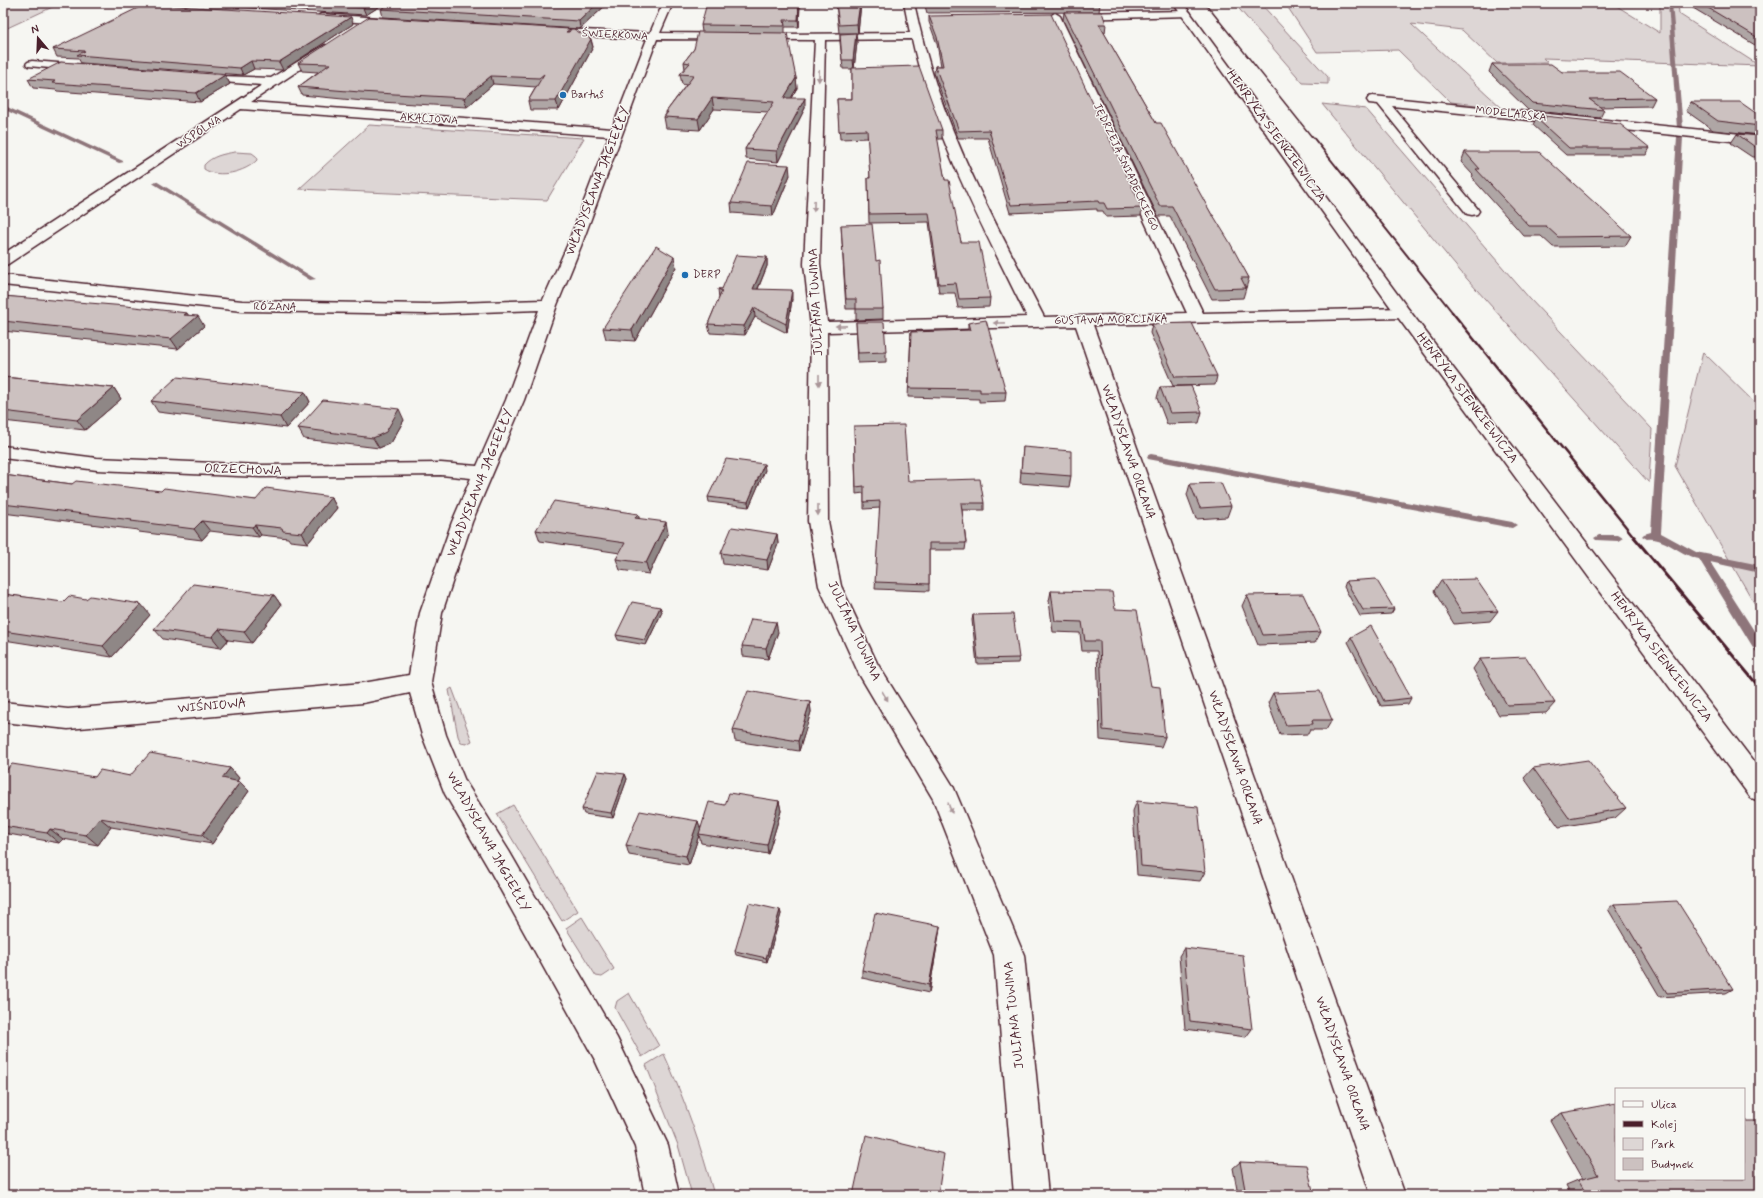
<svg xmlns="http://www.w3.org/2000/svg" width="1763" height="1198" font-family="Mynerve,sans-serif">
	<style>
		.green { fill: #ddd6d5; stroke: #947a80 }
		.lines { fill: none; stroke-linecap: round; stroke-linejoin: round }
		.stream { fill: #8e747a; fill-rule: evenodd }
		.street-casing { stroke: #4a1f2b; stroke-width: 3 }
		.secondary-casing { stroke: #4a1f2b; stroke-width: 3 }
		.street { fill: #f6f6f2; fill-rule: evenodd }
		.secondary { fill: #f6f6f2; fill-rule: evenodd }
		.rail-far3 { stroke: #4a1f2b; stroke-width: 1.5 }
		.rail-far2 { stroke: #4a1f2b; stroke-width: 2 }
		.rail-far1 { stroke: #4a1f2b; stroke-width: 2.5 }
		.rail { stroke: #4a1f2b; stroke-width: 3 }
		.wall { fill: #afa6a5; stroke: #4a1f2b }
		.shaded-wall { fill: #8f8786; stroke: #4a1f2b }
		.building { fill: #ccc1c0; stroke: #4a1f2b }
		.oneway { fill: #a99598 }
		.poi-dot { fill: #1f6fb2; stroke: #f6f6f2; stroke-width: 1.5 }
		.labels { text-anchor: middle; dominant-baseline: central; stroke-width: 3; stroke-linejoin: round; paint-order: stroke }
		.far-street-label { font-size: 11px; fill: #4a1f2b; stroke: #f6f6f2 }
		.far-poi-label { font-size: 11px; fill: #4a1f2b; stroke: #f6f6f2; text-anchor: start }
		.street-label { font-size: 13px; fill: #4a1f2b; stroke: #f6f6f2 }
	</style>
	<rect width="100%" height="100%" fill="#f6f6f2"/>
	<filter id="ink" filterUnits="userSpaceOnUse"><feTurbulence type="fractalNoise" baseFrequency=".025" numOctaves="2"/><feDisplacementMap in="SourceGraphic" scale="8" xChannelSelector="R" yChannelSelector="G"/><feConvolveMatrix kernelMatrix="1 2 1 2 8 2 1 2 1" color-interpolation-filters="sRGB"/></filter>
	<g filter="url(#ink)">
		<g class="green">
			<polygon points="3,3 61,3 3,30"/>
			<polygon points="1234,3 1260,3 1328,77 1328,84 1303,83"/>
			<polygon points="1285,3 1612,3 1660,33 1660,3 1678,3 1679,14 1760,66 1543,58 1547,62 1497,63 1462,30 1411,24 1502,108 1451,102 1398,50 1317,52"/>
			<polygon points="1322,104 1366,109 1530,299 1652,429 1649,483 1460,271"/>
			<polygon points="369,125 584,138 547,200 299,189"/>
			<path d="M235,152L252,153L256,156L257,160C246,172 218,179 204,169V165C212,156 223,154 235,152Z"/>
			<polygon points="1703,352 1760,408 1760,613 1675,466"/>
			<polygon points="452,688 472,741 466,744 461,743 458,736 449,690"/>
			<polygon points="513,805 578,911 562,921 497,814"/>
			<polygon points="582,917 614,969 602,977 596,976 566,928"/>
			<polygon points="629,993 659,1046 642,1057 615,1008 617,1001"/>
			<path d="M664,1054C685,1100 701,1146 714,1195H692L678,1145L646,1065Z"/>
		</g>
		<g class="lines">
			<g class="stream">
				<polygon points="1668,3 1672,3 1683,128 1680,130 1677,128"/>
				<polygon points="3,105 123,161 124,162 119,163 3,109"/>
				<path d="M1680,135L1683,137L1661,533L1696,552L1760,565V573L1710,562L1760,640V653L1756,652L1699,559C1681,556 1665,537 1647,539L1642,536L1644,534L1651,532L1677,137Z"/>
				<polygon points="156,181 314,278 316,279 310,280 154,184 153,183"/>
				<polygon points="1151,454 1512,522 1517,525 1512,528 1148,459 1147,457 1148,455"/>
				<polygon points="1599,535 1618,535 1623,538 1618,541 1596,540 1594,538"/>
			</g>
			<defs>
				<g id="street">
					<path d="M663,3H673L660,33L781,34L910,33L904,3H914C920,31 927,58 936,85C963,166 1005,241 1044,317L1187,313L1050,16L1055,13L1060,16L1203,313L1403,308L1409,310L1411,313L1409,316L1403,318L1093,325L1405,1195H1371L1076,326L827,332L828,521L841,586L877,663L953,786L1024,955L1048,1195H1014L994,955L933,799L859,674L819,586L808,521L811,327L804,264L815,40L657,39L581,246L557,305L524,400L472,522L442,613L431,682L446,735L465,781L509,851L617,1038L668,1145L679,1195H645L635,1147L595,1060L489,869L445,794L422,735L410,693L363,703L68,729L3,722V702L68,709L363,683L409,675L420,613L452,522L471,478L441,475L261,477L97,470L3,458V446L97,458L261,465L441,463L477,466L506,400L539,310L426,314L242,311L3,285V275L242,301L426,304L543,300L567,246L609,136L241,109L8,264L3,266V254L262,85L197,80L191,77L193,75L271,78L325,45L329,46L330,48L329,50L251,102L612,129L647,39L559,35L554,32L559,29L650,33ZM912,39C932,133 985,231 1027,317L827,322L820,264L825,40Z"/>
					<polygon points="1186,11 1190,12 1191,14 1190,16 1073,19 1068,16 1073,13"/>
					<polygon points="321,14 395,19 400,22 395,25 317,19 316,17"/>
					<polygon points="32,61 83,65 89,68 83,71 28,66 26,64 28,62"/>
					<polygon points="1373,96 1760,136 1760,144 1392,106 1477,208 1479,211 1477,214 1472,215 1467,214 1378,104 1369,103 1367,100 1369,97"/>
				</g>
				<polygon id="secondary" points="1173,3 1183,3 1409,310 1760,770 1760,801 1751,798 1397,316"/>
			</defs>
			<use href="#street" class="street-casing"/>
			<use href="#secondary" class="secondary-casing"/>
			<use href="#street" class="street"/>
			<use href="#secondary" class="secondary"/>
			<polyline class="rail-far3" points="1205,3 1312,137"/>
			<polyline class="rail-far2" points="1312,136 1453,313"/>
			<polyline class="rail-far1" points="1452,312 1635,538"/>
			<polyline class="rail" points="1634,537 1760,688"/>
		</g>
		<g class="wall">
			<polygon points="166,3 385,3 366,15"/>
			<polygon points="608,3 580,29 383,17 381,9"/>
			<polygon points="800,3 799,27 785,27 785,33 796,78 797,88 791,98 805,108 778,162 746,159 745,149 768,112 714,109 700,130 666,128 664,117 666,114 666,112 686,85 682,84 680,74 685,69 684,62 694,49 702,32 701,25"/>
			<polygon points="836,3 861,3 858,33 839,33"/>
			<polygon points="925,3 1099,3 1100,4 1099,12 927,13 925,6"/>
			<polygon points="1619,3 1760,3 1760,48 1688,5 1623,6"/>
			<polygon points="1064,12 1106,24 1105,33 1104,33 1156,123 1212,215 1249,278 1243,298 1212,299 1170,216 1158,216 1063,20"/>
			<polygon points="929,16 1142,208 1141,216 1106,217 1103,211 1097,211 1097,209 1010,213 988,138 958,138 934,73 935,66 941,66 937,44 929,22"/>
			<polygon points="353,24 283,70 254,69 243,75 81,63 78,58 57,57 53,49"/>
			<polygon points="570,31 591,39 593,47 559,110 530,110 528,101 536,87 493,84 467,107 363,101 302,95 298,87 318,72 302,71 298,63"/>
			<polygon points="840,34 857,42 854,68 942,130 942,139 937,139 945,180 961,242 990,298 989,307 958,308 955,293 939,293 929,222 869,223 868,178 870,178 868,138 840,139 837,99 852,99 852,69 843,69 840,42"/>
			<polygon points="1492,64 1562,72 1655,98 1651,106 1599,107 1604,110 1600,118 1528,110 1489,72"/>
			<polygon points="225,75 230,84 200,102 57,91 56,90 33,88 28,79"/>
			<polygon points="1691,102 1760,116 1760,135 1713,130 1686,111"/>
			<polygon points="1544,116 1650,148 1646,155 1566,155 1533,125 1536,118 1543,118"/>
			<polygon points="1737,134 1760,136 1760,160 1757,157 1752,157 1731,143"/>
			<polygon points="1465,152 1631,236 1625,246 1553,247 1541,236 1524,236 1472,178 1473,175 1461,162"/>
			<polygon points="790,175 773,216 732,213 731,203"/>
			<polygon points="841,225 876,261 883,309 883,319 856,320 856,309 846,309"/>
			<polygon points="767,257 767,266 758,289 792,299 787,333 755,317 745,335 710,333 708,324 719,298 718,289 722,289"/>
			<polygon points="676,267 635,341 606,339 603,328"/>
			<polygon points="3,296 188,315 204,326 178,349 3,331"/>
			<polygon points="856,322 886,352 886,362 858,363"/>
			<polygon points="968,323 1006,392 1005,401 979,402 979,399 908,397 911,332 968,331"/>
			<polygon points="1152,324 1217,376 1215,385 1173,386 1150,333"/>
			<polygon points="3,377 114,388 121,399 85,430 3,421"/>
			<polygon points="1160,387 1202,412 1199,423 1167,424 1157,398"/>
			<polygon points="305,392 310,402 286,428 158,412 151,401"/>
			<polygon points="404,420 391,443 379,448 304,439 298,428"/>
			<polygon points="854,426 908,481 984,503 984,510 962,510 966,543 965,550 929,550 929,591 875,589 880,508 864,509 864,493 856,494"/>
			<polygon points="1023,447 1071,476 1069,487 1020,483 1022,458"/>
			<polygon points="765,470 749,507 709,502 708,497"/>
			<polygon points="3,475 72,484 256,500 331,497 337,508 308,543 290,541 288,538 261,535 259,537 210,531 202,540 139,532 138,530 3,513"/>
			<polygon points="1190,484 1231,506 1227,517 1196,519 1187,495"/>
			<polygon points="638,514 639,519 668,533 649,574 620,570 616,559 620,553 540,541 536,530"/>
			<polygon points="777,534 778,544 768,570 723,564 721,553"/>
			<polygon points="1441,580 1498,611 1490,621 1454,624 1434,591"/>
			<polygon points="1346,581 1394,609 1391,614 1360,616 1344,587"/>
			<polygon points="1051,591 1115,609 1151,686 1165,737 1161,747 1100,740 1097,651 1082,651 1080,633 1053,632 1049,601"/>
			<polygon points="3,594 150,615 112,657 4,640 3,641"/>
			<polygon points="274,595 281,605 252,643 228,640 221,648 163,639 154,629"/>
			<polygon points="1247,595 1321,632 1315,643 1258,645 1242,606"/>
			<polygon points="660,607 662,612 646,645 618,640 616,635"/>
			<polygon points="973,615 1019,658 1018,663 977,664 972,620"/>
			<polygon points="778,632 768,659 743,656 742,646"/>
			<polygon points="1351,637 1411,698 1408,704 1381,706 1348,642"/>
			<polygon points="1480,659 1555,703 1546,713 1499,715 1473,669"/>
			<polygon points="1273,693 1332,720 1326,730 1310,730 1308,734 1280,735 1268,703"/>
			<polygon points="810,702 811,712 799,751 735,741 733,730"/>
			<polygon points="230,768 239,778 237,781 249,791 212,844 111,827 98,845 63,839 59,843 3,833 3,774 95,777 130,776"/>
			<polygon points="1533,768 1626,808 1615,818 1559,827 1524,778"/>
			<polygon points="625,774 627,779 613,818 584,814 582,809"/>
			<polygon points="779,801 781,811 768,854 701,843 699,835 689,865 629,855 626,845 698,821 700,828 725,805"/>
			<polygon points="1137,801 1205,872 1200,881 1137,875 1133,811"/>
			<polygon points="1614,904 1733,989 1726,993 1660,997 1608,909"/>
			<polygon points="780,910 781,914 767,962 736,955 735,951"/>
			<polygon points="940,926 939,934 929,993 862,978 862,970"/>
			<polygon points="1184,948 1252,1029 1246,1037 1185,1029 1179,956"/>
			<polygon points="1562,1113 1760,1195 1571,1195 1566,1185 1578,1180 1583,1179 1550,1120"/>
			<polygon points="1240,1162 1314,1195 1238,1195 1233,1168"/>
		</g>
		<g class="shaded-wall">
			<polygon points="371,3 385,3 366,15 363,8"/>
			<polygon points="598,3 608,3 580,29 579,21"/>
			<polygon points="799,3 800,3 799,27 798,20"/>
			<polygon points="860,3 861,3 858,33 857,24"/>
			<polygon points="351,17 353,24 283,70 279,62"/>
			<polygon points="856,33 857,42 854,69 853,60"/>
			<polygon points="589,34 593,47 559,110 556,101 586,36"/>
			<polygon points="251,61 254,69 243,75 240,68"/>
			<polygon points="225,75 230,84 200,102 196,93"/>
			<polygon points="491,76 493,84 467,107 464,98"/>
			<polygon points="796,78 797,88 785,108 784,98"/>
			<polygon points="712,98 714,109 700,130 698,119"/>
			<polygon points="805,98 805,108 778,162 777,151"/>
			<polygon points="789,165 790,175 773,216 772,206"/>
			<polygon points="674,257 676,267 635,341 632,330"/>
			<polygon points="767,257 767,266 754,298 753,289"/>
			<polygon points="792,290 792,299 787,333 786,324"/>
			<polygon points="754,308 755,317 745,335 744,326"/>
			<polygon points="187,313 192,321 198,316 204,326 178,349 171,339 184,315"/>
			<polygon points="114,388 121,399 85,430 77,420"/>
			<polygon points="305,392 310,402 286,428 280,417"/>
			<polygon points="399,409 404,420 391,443 379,448 373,438"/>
			<polygon points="764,464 765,470 749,507 748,502"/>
			<polygon points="331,497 337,508 308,543 302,533"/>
			<polygon points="638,514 641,524 635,518"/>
			<polygon points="202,521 210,531 202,540 194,529"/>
			<polygon points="666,522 668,533 649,574 646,563"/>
			<polygon points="255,525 261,535 259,537 252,527"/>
			<polygon points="777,534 778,544 768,570 767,560"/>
			<polygon points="274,595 281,605 252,643 244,632"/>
			<polygon points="141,604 150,615 112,657 103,646"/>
			<polygon points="660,607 662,612 646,645 645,640"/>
			<polygon points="776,622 778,632 768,659 766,648"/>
			<polygon points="219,629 228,640 221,648 212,637"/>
			<polygon points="810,702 811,712 799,751 798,741"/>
			<polygon points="230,768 239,778 232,788 222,778"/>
			<polygon points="625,774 627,779 613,818 611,813"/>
			<polygon points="240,782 249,791 212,844 202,835"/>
			<polygon points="779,801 781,811 768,854 767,845"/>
			<polygon points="100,818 111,827 98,845 86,835"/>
			<polygon points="698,821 701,830 699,834 699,835 689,865 686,856"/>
			<polygon points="50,829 63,839 59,843 47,833"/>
			<polygon points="780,910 781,914 767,962 766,958"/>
			<polygon points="940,926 939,934 929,993 929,985"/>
		</g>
		<g class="building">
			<polygon points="281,3 371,3 363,8"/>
			<polygon points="389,3 598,3 579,21 381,9"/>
			<polygon points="707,3 799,3 798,20 784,20 785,26 701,25"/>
			<polygon points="836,3 860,3 857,24 839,25"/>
			<polygon points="926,3 1099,3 1100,4 927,6"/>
			<polygon points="1700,3 1760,3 1760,39"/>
			<polygon points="146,4 351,17 279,62 251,61 240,68 77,55 85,51 53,49"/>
			<polygon points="1064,12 1102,12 1106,24 1099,24 1156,123 1161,123 1212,215 1213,215 1229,241 1249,278 1241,278 1246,288 1215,289 1172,206 1160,206"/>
			<polygon points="1051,14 1142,208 1107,209 1104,203 1099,203 1098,201 1011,205 989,130 959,131 935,66 943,66 937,37 929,16"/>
			<polygon points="369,17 570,29 566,32 569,32 571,29 574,29 580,33 589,34 586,36 591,39 556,101 528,101 544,74 539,78 491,76 464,98 360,92 298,87 330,64 298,63"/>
			<polygon points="698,32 787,33 796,78 784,98 805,98 777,151 745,149 774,102 712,98 698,119 664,117 668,112 666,112 694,75 680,74 690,63 684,62 694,49"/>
			<polygon points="856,33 853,60 842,60 840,34"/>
			<polygon points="61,62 225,75 196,93 52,83 55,81 28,79"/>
			<polygon points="1492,64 1551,64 1562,72 1620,72 1655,98 1589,99 1604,110 1532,103"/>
			<polygon points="919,66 942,130 936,130 945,180 949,180 961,242 979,242 990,298 959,299 956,283 939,284 929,213 869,214 868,178 870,178 867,130 839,131 837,99 852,99 852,68"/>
			<polygon points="1691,102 1740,102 1760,116 1760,126 1718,121"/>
			<polygon points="1544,116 1620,124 1650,148 1569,148 1536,118 1546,118"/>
			<polygon points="1737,134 1760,136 1760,149 1758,149"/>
			<polygon points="1465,152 1539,152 1631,236 1558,237 1546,226 1529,226 1476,169 1480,169"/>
			<polygon points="748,163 789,165 772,206 731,203"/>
			<polygon points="872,224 876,261 880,260 883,309 856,309 856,299 846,299 841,225"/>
			<polygon points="656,246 674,257 632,330 603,328"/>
			<polygon points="736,255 767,257 753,289 792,290 786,324 754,308 744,326 708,324 722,291 718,289 722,289"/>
			<polygon points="3,296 126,306 187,313 184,315 198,316 171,339 3,321"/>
			<polygon points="986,320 1006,392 980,392 980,389 909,388 911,332 970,330 968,323"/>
			<polygon points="856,322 884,322 886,352 858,353"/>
			<polygon points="1192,323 1217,376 1175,377 1152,324"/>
			<polygon points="3,377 114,388 77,420 3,411"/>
			<polygon points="177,377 305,392 280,417 151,401"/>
			<polygon points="1191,386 1202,412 1170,413 1160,387"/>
			<polygon points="323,400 399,409 386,432 373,438 298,428"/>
			<polygon points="904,425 908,481 980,479 984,503 961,503 966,543 929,543 929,584 875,582 880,501 864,502 864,486 856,487 854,426"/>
			<polygon points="1023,447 1071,451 1071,476 1021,472"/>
			<polygon points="726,459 764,464 748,502 708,497"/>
			<polygon points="3,475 72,484 76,481 161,491 164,488 256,500 266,488 331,497 302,533 283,531 282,528 255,525 252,527 202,521 194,529 131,521 132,520 3,504"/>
			<polygon points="1221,483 1231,506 1200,508 1190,484"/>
			<polygon points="554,501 638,514 635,518 666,522 646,563 616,559 625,543 536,530"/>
			<polygon points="732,527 777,534 767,560 721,553"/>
			<polygon points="1376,579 1394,609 1363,610 1346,581"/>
			<polygon points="1476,579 1498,611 1462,613 1441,580"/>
			<polygon points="193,584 274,595 244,632 219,629 212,637 154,629"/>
			<polygon points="1051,591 1112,592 1115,609 1137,610 1151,686 1160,687 1165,737 1103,730 1100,641 1085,641 1082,622 1055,621"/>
			<polygon points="3,594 63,602 69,596 86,599 90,596 141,604 103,646 3,631"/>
			<polygon points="1303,594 1321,632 1263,635 1247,595"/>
			<polygon points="632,602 660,607 645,640 616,635"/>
			<polygon points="1013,614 1019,658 978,659 973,615"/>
			<polygon points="751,619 776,622 766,648 742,646"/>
			<polygon points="1371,626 1411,698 1384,701 1351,637"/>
			<polygon points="1526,657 1555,703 1507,705 1480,659"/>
			<polygon points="748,691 810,702 798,741 733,730"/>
			<polygon points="1320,691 1332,720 1312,720 1313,724 1286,725 1273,693"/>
			<polygon points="150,753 230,768 222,778 240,782 202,835 100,818 86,835 50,829 47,833 3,826 3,774 12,764 95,777 100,770 130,776"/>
			<polygon points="1588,760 1626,808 1569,818 1533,768"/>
			<polygon points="598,771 625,774 611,813 582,809"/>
			<polygon points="729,793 779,801 767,845 699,834 709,802 725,805"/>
			<polygon points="1137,801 1198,807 1205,872 1141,866"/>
			<polygon points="640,811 698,821 686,856 626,845"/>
			<polygon points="1677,901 1733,989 1667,993 1614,904"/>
			<polygon points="749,903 780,910 766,958 735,951"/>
			<polygon points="875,913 940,926 929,985 862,970"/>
			<polygon points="1184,948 1243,955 1252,1029 1190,1021"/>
			<polygon points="1616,1103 1616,1179 1744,1179 1744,1121 1760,1121 1760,1195 1587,1195 1578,1180 1598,1175 1562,1113"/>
			<polygon points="866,1135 944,1154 938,1195 853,1195"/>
			<polygon points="1240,1162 1307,1165 1314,1195 1246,1195"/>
		</g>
		<defs><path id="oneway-solid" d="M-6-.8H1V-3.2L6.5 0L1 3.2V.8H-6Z"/></defs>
		<g class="oneway">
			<use href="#oneway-solid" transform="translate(819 76) rotate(92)"/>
			<use href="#oneway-solid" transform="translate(814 206) rotate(92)"/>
			<use href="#oneway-solid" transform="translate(999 323) rotate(179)"/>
			<use href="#oneway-solid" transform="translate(841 326) rotate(179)"/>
			<use href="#oneway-solid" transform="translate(819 380) rotate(90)"/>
			<use href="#oneway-solid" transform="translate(818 510) rotate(90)"/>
			<use href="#oneway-solid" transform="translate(885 696) rotate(59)"/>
			<use href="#oneway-solid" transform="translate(950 808) rotate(68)"/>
		</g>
	</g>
	<g class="poi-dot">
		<circle cx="563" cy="95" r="4"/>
		<circle cx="685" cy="275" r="4"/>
	</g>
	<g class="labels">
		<g class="far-street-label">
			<text transform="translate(615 35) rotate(3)">ŚWIERKOWA</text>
			<text transform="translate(1511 114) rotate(6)">MODELARSKA</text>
			<text transform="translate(429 119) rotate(4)">AKACJOWA</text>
			<text transform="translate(199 132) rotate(-33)">WSPÓLNA</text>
			<text transform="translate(1126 167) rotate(65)">JĘDRZEJA ŚNIADECKIEGO</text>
			<text transform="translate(275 307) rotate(1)">RÓŻANA</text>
			<text transform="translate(1111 320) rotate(-1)">GUSTAWA MORCINKA</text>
		</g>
		<g class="far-poi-label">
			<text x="571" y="95">Bartuś</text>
			<text x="693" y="275">DERP</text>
		</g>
		<g class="street-label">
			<text transform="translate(1276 136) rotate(54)">HENRYKA SIENKIEWICZA</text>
			<text transform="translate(598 181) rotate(-69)">WŁADYSŁAWA JAGIEŁŁY</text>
			<text transform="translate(816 302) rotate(-93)">JULIANA TUWIMA</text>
			<text transform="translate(1467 398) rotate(53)">HENRYKA SIENKIEWICZA</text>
			<text transform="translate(1128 452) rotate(71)">WŁADYSŁAWA ORKANA</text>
			<text transform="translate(243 470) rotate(2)">ORZECHOWA</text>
			<text transform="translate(480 483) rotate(-68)">WŁADYSŁAWA JAGIEŁŁY</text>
			<text transform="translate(854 631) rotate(65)">JULIANA TUWIMA</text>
			<text transform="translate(1661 657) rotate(53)">HENRYKA SIENKIEWICZA</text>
			<text transform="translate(212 706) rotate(-5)">WIŚNIOWA</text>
			<text transform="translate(1235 758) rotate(71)">WŁADYSŁAWA ORKANA</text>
			<text transform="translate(488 842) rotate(61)">WŁADYSŁAWA JAGIEŁŁY</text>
			<text transform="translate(1014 1015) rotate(-96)">JULIANA TUWIMA</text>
			<text transform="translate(1342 1064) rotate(71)">WŁADYSŁAWA ORKANA</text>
		</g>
	</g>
	<rect width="1763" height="1198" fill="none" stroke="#f6f6f2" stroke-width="16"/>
	<rect x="8" y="8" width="1747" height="1182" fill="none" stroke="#4a1f2b" stroke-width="1.5" filter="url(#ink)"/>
	<rect x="1615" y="1088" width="130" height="92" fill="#f6f6f2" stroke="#b1a0a2"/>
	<rect x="1623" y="1101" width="20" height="6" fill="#f6f6f2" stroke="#b1a0a2"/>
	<text x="1651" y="1108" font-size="12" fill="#4a1f2b">Ulica</text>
	<rect x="1623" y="1121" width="20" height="6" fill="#4a1f2b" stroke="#b1a0a2"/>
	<text x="1651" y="1128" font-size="12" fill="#4a1f2b">Kolej</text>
	<rect x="1623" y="1138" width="20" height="12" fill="#ddd6d5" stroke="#b1a0a2"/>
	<text x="1651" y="1148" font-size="12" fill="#4a1f2b">Park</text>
	<rect x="1623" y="1158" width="20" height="12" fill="#ccc1c0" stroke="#b1a0a2"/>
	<text x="1651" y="1168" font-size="12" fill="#4a1f2b">Budynek</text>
	<g transform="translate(38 38) rotate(341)" stroke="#f6f6f2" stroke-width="3" paint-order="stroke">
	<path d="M0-3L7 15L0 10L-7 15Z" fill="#4a1f2b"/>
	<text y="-6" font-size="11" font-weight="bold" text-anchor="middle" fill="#4a1f2b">N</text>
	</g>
</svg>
